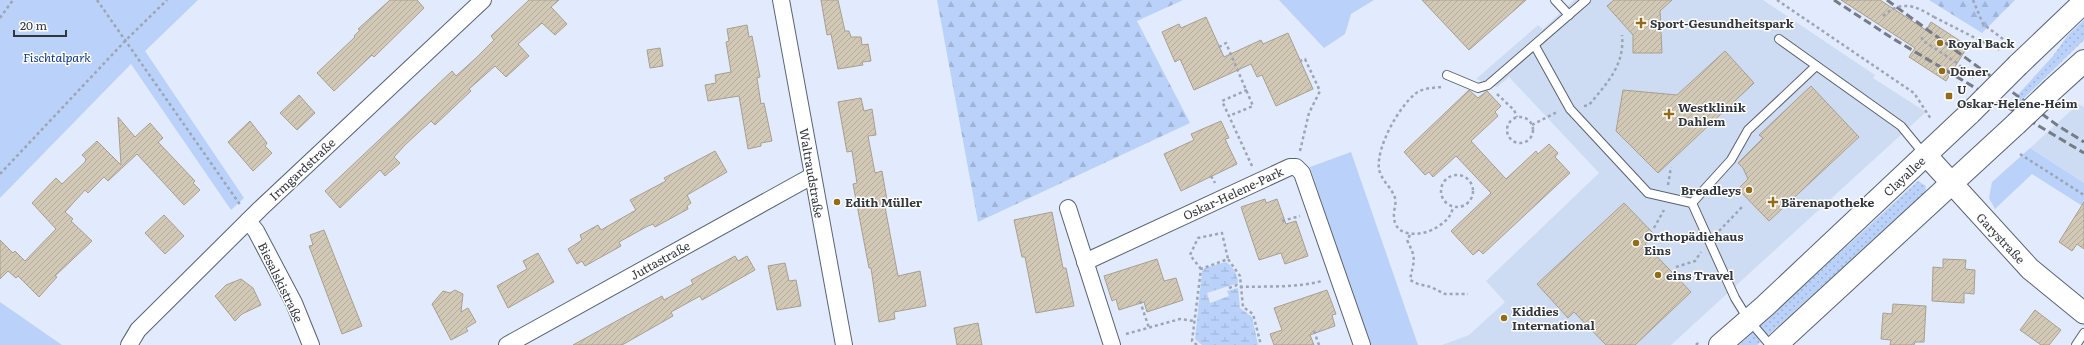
<svg xmlns="http://www.w3.org/2000/svg" width="2084" height="345" font-family="Literata,serif">
	<style>
		.built { fill: #cedcf3 }
		.grass { fill: url(#grass-dots) }
		.forest { fill: url(#forest-firs) }
		.wetland { fill: url(#wetland-marsh) }
		.park { fill: #bad1f9 }
		.building { fill: url(#building-hatch); stroke: #a99f8e }
		.lines { fill: none; stroke-linecap: round; stroke-linejoin: round }
		.service-casing { stroke: #596271; stroke-width: 10 }
		.minor-casing { stroke: #596271; stroke-width: 18 }
		.tertiary-casing { stroke: #596271; stroke-width: 23 }
		.secondary-casing { stroke: #596271; stroke-width: 24 }
		.path { stroke: #9da5b3; stroke-width: 2.5; stroke-dasharray: 3 3; stroke-linecap: butt }
		.service { stroke: #fff; stroke-width: 8 }
		.minor { stroke: #fff; stroke-width: 16 }
		.tertiary { stroke: #fff; stroke-width: 21 }
		.secondary { stroke: #fff; stroke-width: 22 }
		.rail { stroke: #767c87; stroke-width: 3; stroke-dasharray: 8 4; stroke-linecap: butt }
		.secondary-bridge-casing { stroke: #596271; stroke-width: 24; stroke-linecap: butt }
		.path-bridge { stroke: #9da5b3; stroke-width: 2.5; stroke-dasharray: 3 3; stroke-linecap: butt }
		.secondary-bridge { stroke: #fff; stroke-width: 22 }
		.poi-dot { fill: #946c16; stroke: #fff; stroke-width: 1.5 }
		.labels { text-anchor: middle; dominant-baseline: central; stroke-width: 3; stroke-linejoin: round; paint-order: stroke }
		.poi-label { font-size: 12px; font-weight: bold; fill: #32363d; stroke: #fff; text-anchor: start }
		.park-label { font-size: 12px; font-style: italic; fill: #0a3488; stroke: #fff }
		.street-label { font-size: 12px; fill: #32363d; stroke: #fff }
	</style>
	<defs>
		<pattern id="grass-dots" width="8" height="8" patternUnits="userSpaceOnUse"><rect width="8" height="8" fill="#bad1f9"/><path d="M2 2h.1M6 6h.1" fill="none" stroke="#a0b4d6" stroke-width="1.8" stroke-linecap="round"/></pattern>
		<pattern id="forest-firs" width="22" height="20" patternUnits="userSpaceOnUse"><rect width="22" height="20" fill="#bad1f9"/><path d="M5 1l3.5 6h-7zM16 11l3.5 6h-7z" fill="#a0b4d6"/></pattern>
		<pattern id="wetland-marsh" width="20" height="14" patternUnits="userSpaceOnUse"><rect width="20" height="14" fill="#bad1f9"/><path d="M1 5h8M5 5V1M11 12h8M15 12V8" fill="none" stroke="#a0b4d6"/></pattern>
		<pattern id="building-hatch" width="6" height="6" patternUnits="userSpaceOnUse"><rect width="6" height="6" fill="#d2c8b6"/><path d="M-1 1l2-2M0 6l6-6M5 7l2-2" fill="none" stroke="#b5ac9d"/></pattern>
	</defs>
	<rect width="100%" height="100%" fill="#e1ebfd"/>
	<g class="built">
		<polygon points="1574,0 1763,0 1875,75 1873,78 1926,112 1671,345 1442,345 1469,335 1505,302 1486,281 1599,173 1509,77 1497,87 1476,79 1538,25 1543,29"/>
		<polygon points="2078,104 2084,107 2084,183 2030,148"/>
	</g>
	<g class="grass">
		<polygon points="2084,20 2084,40 2018,104 2013,100 2053,56 2068,35"/>
		<polygon points="1918,181 1926,186 1925,193 1757,345 1739,345"/>
	</g>
	<g class="forest">
		<polygon points="937,0 1183,0 1137,21 1190,123 978,222"/>
		<polygon points="1929,0 2015,0 1982,33"/>
	</g>
	<path class="wetland" d="M1226,262C1233,266 1238,276 1238,283L1207,293L1210,303L1229,296L1227,291L1238,288L1240,308L1252,317L1258,345H1202L1195,339L1202,272L1205,268Z"/>
	<g class="park">
		<polygon points="0,0 198,0 145,51 244,198 231,210 131,64 0,198"/>
		<polygon points="1279,0 1374,0 1351,14 1345,34 1324,48"/>
		<polygon points="2030,148 2084,183 2084,207 2032,174 1995,209 1989,198 1992,182"/>
		<polygon points="1351,152 1418,345 1369,345 1310,167"/>
		<polygon points="0,302 62,345 0,345"/>
	</g>
	<g class="building">
		<polygon points="390,0 417,0 424,8 374,57 372,55 334,91 317,73 355,37 354,36 360,30 358,29"/>
		<polygon points="529,0 559,0 551,7 567,24 555,35 542,23 518,44 529,56 506,77 495,66 469,89 471,91 435,125 431,121 406,144 394,157 400,163 385,176 380,170 340,208 325,191 452,71 456,76 476,58 494,40 491,36"/>
		<polygon points="821,0 838,0 845,31 849,31 851,37 861,37 862,45 868,44 871,61 862,62 863,65 838,69 831,34 827,35"/>
		<polygon points="1422,0 1526,0 1469,50"/>
		<polygon points="1614,0 1672,0 1660,11 1662,53 1633,53 1633,35 1607,6"/>
		<polygon points="1841,0 1880,0 1926,30 1931,22 1968,46 1946,81 1909,57 1915,48"/>
		<polygon points="1206,17 1224,57 1261,40 1263,44 1288,33 1313,89 1276,106 1262,75 1257,77 1251,64 1194,90 1180,59 1175,62 1162,32 1179,24 1181,28"/>
		<polygon points="747,25 749,37 752,36 760,77 757,78 761,104 764,103 772,141 761,143 761,146 748,149 739,96 708,101 705,85 716,83 715,75 731,72 726,42 729,41 727,29"/>
		<polygon points="660,48 663,66 650,68 647,50"/>
		<polygon points="1725,51 1754,83 1658,173 1616,131 1623,90 1677,95"/>
		<polygon points="1811,86 1859,137 1769,221 1738,189 1748,179 1743,168 1738,163 1763,138 1759,135"/>
		<polygon points="1469,90 1478,98 1487,91 1501,106 1495,112 1498,116 1471,141 1506,179 1536,151 1538,154 1549,144 1558,153 1555,157 1570,173 1483,254 1479,250 1473,255 1451,231 1491,193 1456,156 1433,177 1429,172 1425,175 1404,152"/>
		<polygon points="299,95 315,113 297,130 280,113"/>
		<polygon points="861,98 864,111 872,109 876,135 868,136 875,173 882,171 888,206 885,207 898,276 920,271 926,306 894,312 895,319 879,322 871,268 869,268 853,184 857,183 852,151 847,152 838,102"/>
		<polygon points="118,117 135,137 150,123 163,138 158,142 195,181 193,183 200,190 184,205 137,154 108,181 104,177 88,193 85,190 65,212 73,219 71,221 92,241 55,276 57,277 39,297 18,276 16,278 8,271 0,279 0,240 13,253 15,251 25,261 56,229 32,203 56,178 62,184 85,162 86,159 82,155 97,141 121,165"/>
		<polygon points="250,121 267,143 265,146 272,153 253,171 228,142"/>
		<polygon points="1221,121 1229,138 1225,139 1237,164 1181,191 1164,154 1194,140 1191,134"/>
		<polygon points="715,151 727,172 687,195 691,203 687,206 688,209 655,227 653,224 646,227 619,242 621,246 585,266 582,261 577,264 568,249 582,240 580,235 598,225 601,230 636,210 630,200 666,181 664,178"/>
		<polygon points="1265,199 1266,203 1277,199 1286,224 1296,221 1308,256 1285,264 1281,253 1259,260 1241,207"/>
		<polygon points="2084,202 2084,249 2077,244 2072,251 2059,242"/>
		<polygon points="1624,203 1655,235 1645,244 1691,292 1635,345 1606,345 1574,312 1568,318 1537,284"/>
		<polygon points="1052,212 1063,268 1066,268 1074,306 1036,313 1025,257 1022,257 1014,220"/>
		<polygon points="164,215 184,236 165,254 145,233"/>
		<polygon points="324,230 362,326 342,334 309,246 313,245 310,235"/>
		<polygon points="538,253 554,282 508,308 497,286 527,269 523,261"/>
		<polygon points="735,256 738,261 747,256 755,270 702,300 700,296 671,312 673,316 622,345 573,345 662,296 664,300 693,284 691,280"/>
		<polygon points="1157,259 1164,281 1176,278 1183,300 1147,312 1144,302 1119,310 1116,299 1112,301 1104,276"/>
		<polygon points="1943,259 1966,260 1965,269 1975,270 1974,294 1964,293 1964,303 1932,301 1933,267 1943,268"/>
		<polygon points="785,263 789,281 796,280 801,306 777,310 768,266"/>
		<polygon points="241,279 253,288 261,305 242,314 235,321 215,296 226,285"/>
		<polygon points="455,290 463,294 461,312 468,308 476,322 466,328 468,331 451,340 432,304 443,291 450,293"/>
		<polygon points="1327,290 1336,314 1332,315 1335,326 1310,335 1314,345 1274,345 1270,334 1282,330 1274,308"/>
		<polygon points="1893,304 1926,306 1924,342 1915,342 1914,345 1890,345 1891,340 1881,339 1883,313 1892,314"/>
		<polygon points="2035,310 2061,330 2049,345 2041,345 2020,330"/>
		<polygon points="978,323 982,345 957,345 954,328"/>
	</g>
	<g class="lines">
		<defs>
			<g id="service">
				<polyline points="1555,0 1569,15"/>
				<polyline points="1779,39 1901,126 1924,154"/>
				<polyline points="1535,46 1570,109 1648,193 1692,203 1735,298 1748,319 1770,345"/>
				<polyline points="1447,75 1478,88 1488,85 1586,0"/>
				<polyline points="1692,203 1731,160 1748,130 1816,66"/>
				<polyline points="2076,345 2084,333"/>
			</g>
			<g id="minor">
				<polyline points="781,0 844,345"/>
				<polyline points="1068,208 1112,345"/>
				<polyline points="248,221 256,231 294,303 311,345"/>
				<polyline points="1085,262 1290,167 1296,167 1302,173 1362,345"/>
				<polyline points="129,345 138,330 260,209 483,0"/>
				<polyline points="507,345 812,176"/>
			</g>
			<polyline id="tertiary" points="1926,155 2030,269 2084,313"/>
			<g id="secondary">
				<polyline points="2018,65 2084,2"/>
				<polyline points="2053,89 2084,61"/>
				<polyline points="1720,345 1765,306 1970,113"/>
				<polyline points="1776,345 2016,124"/>
			</g>
		</defs>
		<use href="#service" class="service-casing"/>
		<use href="#minor" class="minor-casing"/>
		<use href="#tertiary" class="tertiary-casing"/>
		<use href="#secondary" class="secondary-casing"/>
		<g class="path">
			<polyline points="97,0 241,206"/>
			<polyline points="1777,0 1914,93 1931,119"/>
			<polyline points="1973,0 1983,24 2007,42"/>
			<polyline points="1934,17 1999,50"/>
			<polyline points="0,18 13,0"/>
			<polyline points="1922,37 1922,40 1957,63 1973,78"/>
			<polyline points="1219,47 1226,43 1253,106 1229,116"/>
			<path d="M1441,87C1432,88 1422,88 1415,94C1399,107 1376,147 1379,169C1381,180 1392,188 1395,198C1397,203 1393,211 1394,216C1394,238 1421,236 1434,229C1444,223 1451,218 1453,207"/>
			<polyline points="1247,90 1222,101 1252,166"/>
			<polyline points="1497,94 1514,110 1517,117"/>
			<path d="M1584,106L1589,105C1607,83 1625,65 1622,35"/>
			<circle cx="1520" cy="130" r="13"/>
			<polyline points="1532,125 1557,112"/>
			<polyline points="1300,151 1309,113 1320,91 1305,59 1300,61"/>
			<polyline points="2020,154 2084,195"/>
			<polyline points="0,174 126,40 167,0"/>
			<circle cx="1457" cy="191" r="16"/>
			<polyline points="1211,176 1215,183"/>
			<polyline points="1668,185 1671,167"/>
			<polyline points="1282,221 1300,216"/>
			<polyline points="1654,228 1664,210"/>
			<polyline points="1719,231 1743,206"/>
			<path d="M1410,235L1407,240C1417,260 1414,259 1410,280L1418,284L1431,287L1445,294H1468"/>
			<polyline points="1676,267 1695,261 1701,252"/>
			<polyline points="1201,269 1190,255 1198,238 1222,233 1228,259"/>
			<path d="M1229,288L1237,285L1241,287C1268,286 1297,288 1322,281"/>
			<polyline points="1140,301 1149,328"/>
			<polyline points="1314,331 1319,345"/>
			<polyline points="1126,334 1180,319 1194,321"/>
			<polyline points="1197,345 1192,341 1201,269 1228,259 1240,276 1243,307 1253,314 1261,345"/>
			<polyline points="1696,345 1700,341"/>
		</g>
		<use href="#service" class="service"/>
		<use href="#minor" class="minor"/>
		<use href="#tertiary" class="tertiary"/>
		<use href="#secondary" class="secondary"/>
		<g class="rail">
			<polyline points="1834,0 1892,38 2084,153"/>
			<polyline points="1887,0 2057,125 2084,142"/>
		</g>
		<defs>
			<g id="secondary-bridge">
				<polyline points="1970,113 2018,65"/>
				<polyline points="2016,124 2053,89"/>
			</g>
		</defs>
		<use href="#secondary-bridge" class="secondary-bridge-casing"/>
		<path class="path-bridge" d="M1883,16C1901,0 1914,5 1934,17"/>
		<use href="#secondary-bridge" class="secondary-bridge"/>
	</g>
	<g class="poi-dot">
		<path d="M1639 17h4v4h4v4h-4v4h-4v-4h-4v-4h4z"/>
		<circle cx="1940" cy="43" r="4"/>
		<circle cx="1942" cy="71" r="4"/>
		<rect x="1945" y="92" width="8" height="8" rx="2"/>
		<path d="M1667 108h4v4h4v4h-4v4h-4v-4h-4v-4h4z"/>
		<circle cx="1749" cy="190" r="4"/>
		<circle cx="837" cy="202" r="4"/>
		<path d="M1771 196h4v4h4v4h-4v4h-4v-4h-4v-4h4z"/>
		<circle cx="1636" cy="243" r="4"/>
		<circle cx="1658" cy="275" r="4"/>
		<circle cx="1504" cy="318" r="4"/>
	</g>
	<g class="labels">
		<g class="poi-label">
			<text x="1650" y="23">Sport-Gesundheitspark</text>
			<text x="1948" y="43">Royal Back</text>
			<text x="1950" y="71">Döner</text>
			<text x="1957" y="89">U<tspan x="1957" dy="14">Oskar-Helene-Heim</tspan></text>
			<text x="1678" y="107">Westklinik<tspan x="1678" dy="14">Dahlem</tspan></text>
			<text x="1741" y="190" text-anchor="end">Breadleys</text>
			<text x="845" y="202">Edith Müller</text>
			<text x="1781" y="202">Bärenapotheke</text>
			<text x="1644" y="236">Orthopädiehaus<tspan x="1644" dy="14">Eins</tspan></text>
			<text x="1666" y="275">eins Travel</text>
			<text x="1512" y="311">Kiddies<tspan x="1512" dy="14">International</tspan></text>
		</g>
		<g class="park-label">
			<text x="57" y="57">Fischtalpark</text>
		</g>
		<g class="street-label">
			<text transform="translate(302 169) rotate(-43)">Irmgardstraße</text>
			<text transform="translate(812 173) rotate(80)">Waltraudstraße</text>
			<text transform="translate(1904 176) rotate(-43)">Clayallee</text>
			<text transform="translate(1233 193) rotate(-25)">Oskar-Helene-Park</text>
			<text transform="translate(2001 238) rotate(47)">Garystraße</text>
			<text transform="translate(660 260) rotate(-29)">Juttastraße</text>
			<text transform="translate(281 282) rotate(64)">Biesalskistraße</text>
		</g>
	</g>
	<path d="M14 30v6h52v-6" fill="none" stroke="#32363d" stroke-width="2"/>
	<text x="20" y="30" font-size="12" fill="#32363d" stroke="#ffffff" stroke-width="3" paint-order="stroke">20 m</text>
</svg>
